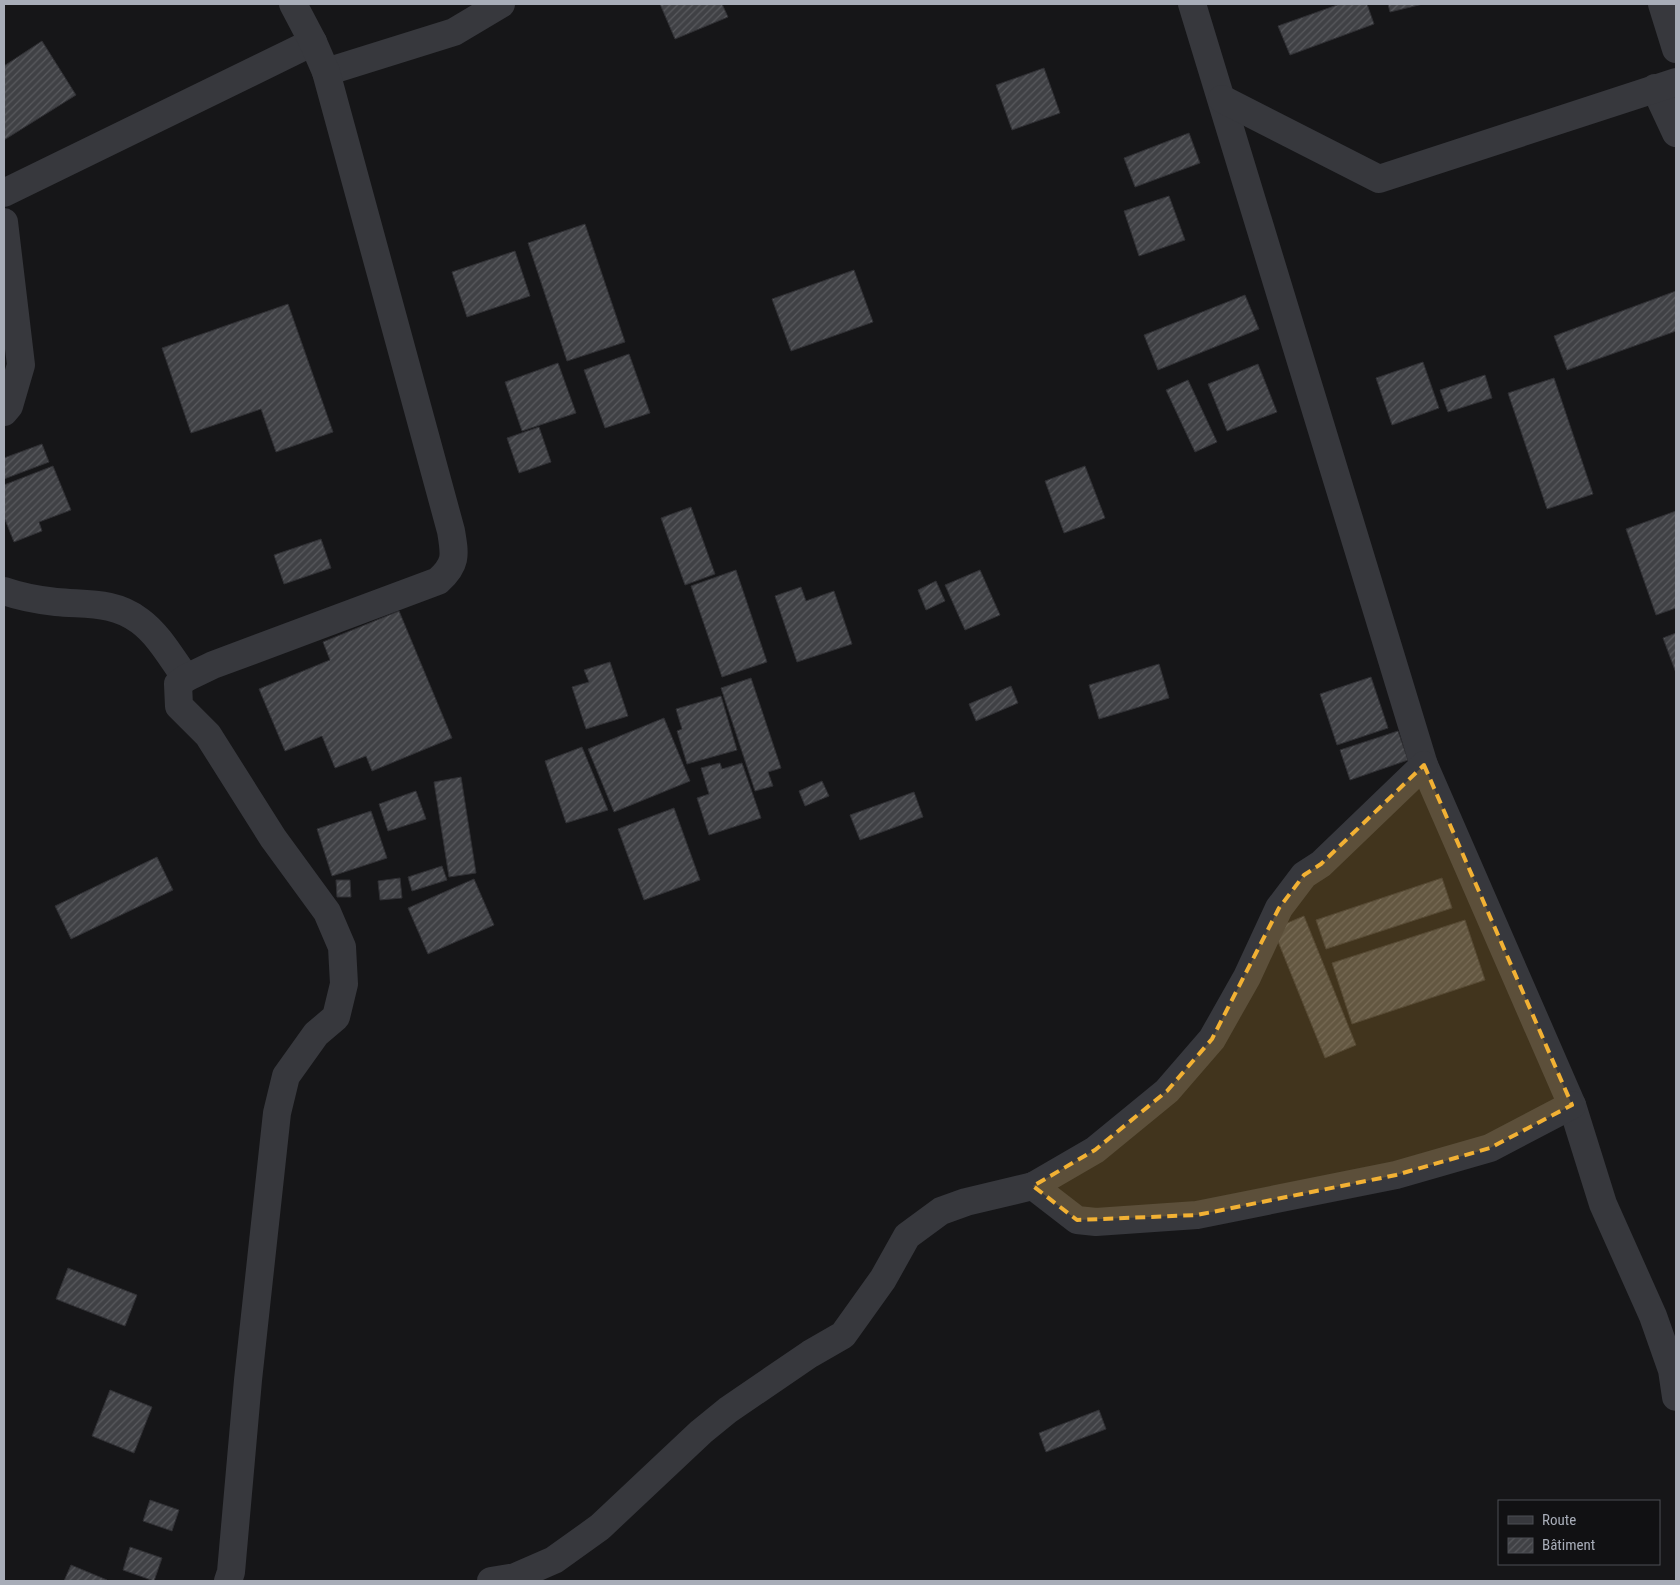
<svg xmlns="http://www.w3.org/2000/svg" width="1680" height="1585" font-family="'Roboto Condensed',sans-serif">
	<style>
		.building { fill: url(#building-hatch); stroke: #303034 }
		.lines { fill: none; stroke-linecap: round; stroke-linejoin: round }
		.street { stroke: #37383d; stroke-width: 28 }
		.marked { fill: #f2b134; fill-opacity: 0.2; stroke: #f2b134; stroke-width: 4; stroke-dasharray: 10 6; stroke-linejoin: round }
	</style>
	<defs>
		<pattern id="building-hatch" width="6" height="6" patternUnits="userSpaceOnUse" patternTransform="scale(1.25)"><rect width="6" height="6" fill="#404145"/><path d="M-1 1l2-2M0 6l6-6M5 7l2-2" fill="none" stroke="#595a5e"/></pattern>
	</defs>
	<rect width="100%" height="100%" fill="#161618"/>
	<g class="building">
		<polygon points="660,4 722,4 728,17 675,39"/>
		<polygon points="1340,4 1367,4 1374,24 1290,55 1278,26"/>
		<polygon points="1388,4 1423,4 1390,12"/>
		<polygon points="42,41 76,95 4,140 4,66"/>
		<polygon points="1044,68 1060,113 1012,130 996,85"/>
		<polygon points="1189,133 1200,163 1135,187 1124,158"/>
		<polygon points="1169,196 1185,240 1139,256 1124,211"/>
		<polygon points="585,224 625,342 567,361 528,243"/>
		<polygon points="515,251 530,296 467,317 452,272"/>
		<polygon points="854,270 873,322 791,351 772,299"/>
		<polygon points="1676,291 1676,331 1567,370 1554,336"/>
		<polygon points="1245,295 1259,329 1158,370 1144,335"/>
		<polygon points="288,304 333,432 276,452 261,409 191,433 162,348"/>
		<polygon points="629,354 650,413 605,428 584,370"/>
		<polygon points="1423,362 1439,408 1392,425 1376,378"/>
		<polygon points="558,363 576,413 522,431 505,382"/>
		<polygon points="1258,364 1277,412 1227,431 1208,384"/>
		<polygon points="1485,375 1492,398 1448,412 1440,390"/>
		<polygon points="1554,378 1593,494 1547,509 1508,393"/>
		<polygon points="1188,380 1217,442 1195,452 1166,390"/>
		<polygon points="539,427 551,462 519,473 507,438"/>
		<polygon points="42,444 49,462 4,479 4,458"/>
		<polygon points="53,466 71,510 39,522 42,531 14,542 4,517 4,485"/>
		<polygon points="1085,466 1105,518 1064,533 1045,481"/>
		<polygon points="691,507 715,574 685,585 661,518"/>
		<polygon points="1676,511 1676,608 1656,615 1626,529"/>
		<polygon points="321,539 331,568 284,584 274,555"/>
		<polygon points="736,570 767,662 722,677 691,586"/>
		<polygon points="980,570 1000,615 965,630 945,585"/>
		<polygon points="936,581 945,601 926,610 918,590"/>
		<polygon points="801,587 806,601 834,591 852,644 797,662 775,596"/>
		<polygon points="399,611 452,738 372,771 366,756 335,768 322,736 285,751 259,689 330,660 323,642"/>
		<polygon points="1676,633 1676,673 1663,638"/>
		<polygon points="610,662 628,716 586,729 572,687 589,682 584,670"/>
		<polygon points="1159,664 1169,698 1099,719 1089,685"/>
		<polygon points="1371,677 1388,728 1337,745 1320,694"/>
		<polygon points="751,678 781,768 768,772 773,786 755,791 721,688"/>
		<polygon points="1011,686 1018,703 976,721 969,704"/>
		<polygon points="721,696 737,750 687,764 677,731 682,729 676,709"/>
		<polygon points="664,718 690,781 614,812 588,749"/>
		<polygon points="1398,731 1408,760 1350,780 1340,750"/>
		<polygon points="582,747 608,810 566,823 545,761"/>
		<polygon points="720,763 722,769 742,763 761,818 709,835 697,798 709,794 701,768"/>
		<polygon points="461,777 476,873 449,877 434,782"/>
		<polygon points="822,781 829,796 805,806 799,791"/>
		<polygon points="416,791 426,819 388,831 379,804"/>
		<polygon points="914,792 923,817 860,840 850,815"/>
		<polygon points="674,808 700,880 644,900 618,829"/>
		<polygon points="371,811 387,858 332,876 317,829"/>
		<polygon points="157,857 173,890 71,939 55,906"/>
		<polygon points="442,866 447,880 412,891 408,877"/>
		<polygon points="400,878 402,898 380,900 378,881"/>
		<polygon points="1442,878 1452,908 1326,949 1316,920"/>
		<polygon points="474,879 494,925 428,954 408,908"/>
		<polygon points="336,880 350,880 351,897 337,897"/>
		<polygon points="1304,916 1356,1045 1325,1058 1273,929"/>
		<polygon points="1465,920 1485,980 1352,1024 1332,963"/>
		<polygon points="68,1268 137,1295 125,1326 56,1299"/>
		<polygon points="110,1390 152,1407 134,1453 92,1436"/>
		<polygon points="1099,1410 1106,1429 1046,1452 1039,1433"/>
		<polygon points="150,1500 179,1510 172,1531 143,1521"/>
		<polygon points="130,1547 162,1558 154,1581 123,1570"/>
		<polygon points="71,1565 107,1580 107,1581 64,1581"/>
	</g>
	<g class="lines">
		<g class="street">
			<polyline points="1192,4 1424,765 1572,1105 1603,1204 1653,1316 1672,1370 1676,1397"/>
			<polyline points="1662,4 1676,49"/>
			<polyline points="326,72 454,32 501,4"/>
			<polyline points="1655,88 1676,133"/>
			<polyline points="1222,99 1379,179 1676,82"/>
			<polyline points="4,193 313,42"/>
			<polyline points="4,222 21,365 9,406 4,412"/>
			<path d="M4,591C21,597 38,600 56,602C86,605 114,601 140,621C159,635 172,659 186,678"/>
			<polyline points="1033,1186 1077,1220 1096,1222 1197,1215 1396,1175 1490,1148 1572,1105"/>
			<path d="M228,1581L231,1572L248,1380L277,1113L286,1076L316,1034L336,1017L344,984L342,947L327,912L273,838L208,735L179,706L178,684L186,678L213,665L438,581C457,564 455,555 451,531L326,72L313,42L293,4"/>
			<polyline points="491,1581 515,1577 554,1560 600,1527 701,1432 728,1410 810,1354 843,1335 883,1279 907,1236 941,1211 966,1202 1033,1186 1095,1150 1167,1091 1212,1039 1247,977 1279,908 1304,875 1321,864 1424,765"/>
		</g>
	</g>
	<path class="marked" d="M1424,765L1572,1105L1490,1148L1396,1175L1197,1215L1077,1220L1033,1186L1095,1150L1167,1091L1212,1039L1279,908L1304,875L1321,864Z"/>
	<rect width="1680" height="1585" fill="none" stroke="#a8adb8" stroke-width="10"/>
	<rect x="1498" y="1500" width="162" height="65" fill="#111113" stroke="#4d4f55"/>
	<rect x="1508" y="1516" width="25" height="8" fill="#37383d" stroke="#4d4f55"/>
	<text x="1542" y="1525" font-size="15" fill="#a8adb8">Route</text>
	<rect x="1508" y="1538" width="25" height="15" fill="url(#building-hatch)" stroke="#4d4f55"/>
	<text x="1542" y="1550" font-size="15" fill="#a8adb8">Bâtiment</text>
</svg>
